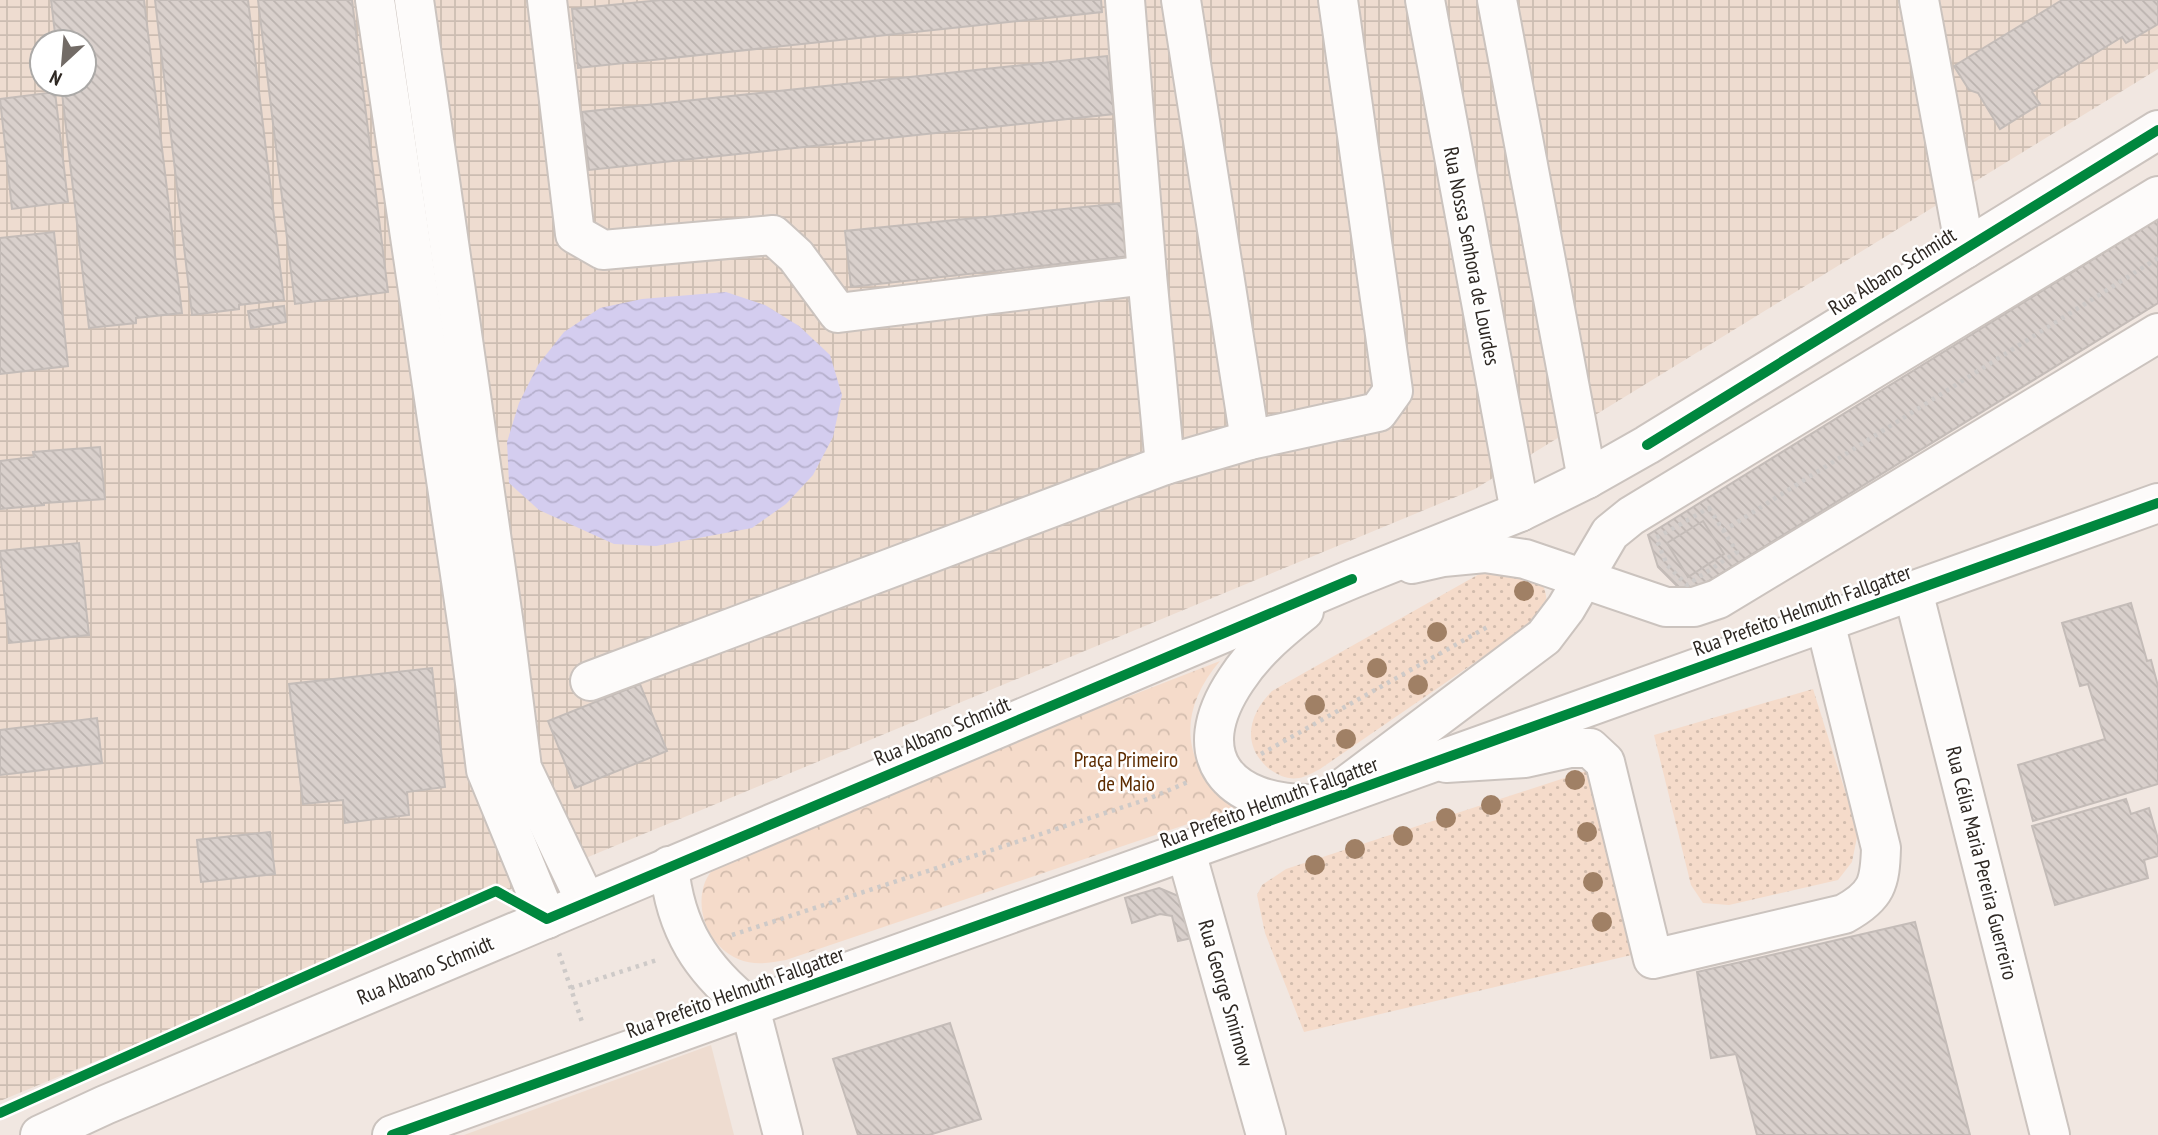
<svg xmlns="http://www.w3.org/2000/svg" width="2158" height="1135" font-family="'PT Sans Narrow',sans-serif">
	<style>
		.built { fill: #eedcd0 }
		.industrial { fill: url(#industrial-grid); fill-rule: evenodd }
		.grass { fill: url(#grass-dots) }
		.forest { fill: url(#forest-crowns) }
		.water { fill: url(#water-waves) }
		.building { fill: url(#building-back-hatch); stroke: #c4bcb8; stroke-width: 2 }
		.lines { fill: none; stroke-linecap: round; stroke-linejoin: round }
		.minor-casing { stroke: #cbc3be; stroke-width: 42 }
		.major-casing { stroke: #cbc3be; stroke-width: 42 }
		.path { stroke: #cecac8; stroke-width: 4.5; stroke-dasharray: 3.5 5; stroke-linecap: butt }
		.minor { stroke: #fdfbfa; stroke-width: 38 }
		.major { stroke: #fdfbfa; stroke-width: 38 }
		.cycleway-casing { stroke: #fff; stroke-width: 15 }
		.cycleway { stroke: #00873e; stroke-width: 10 }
		.tree { fill: #a08065 }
		.labels { text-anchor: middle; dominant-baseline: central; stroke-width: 5; stroke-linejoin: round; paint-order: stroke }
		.street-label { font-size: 21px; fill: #2e2823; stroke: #fff }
		.park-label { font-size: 21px; fill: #5d2c00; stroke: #fff }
	</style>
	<defs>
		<pattern id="industrial-grid" width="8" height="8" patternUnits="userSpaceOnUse" patternTransform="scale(1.75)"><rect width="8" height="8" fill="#eedcd0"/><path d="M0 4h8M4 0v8" fill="none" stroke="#ccbdb2"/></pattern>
		<pattern id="grass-dots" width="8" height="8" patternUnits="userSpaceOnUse" patternTransform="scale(1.75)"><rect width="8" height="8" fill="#f5dbca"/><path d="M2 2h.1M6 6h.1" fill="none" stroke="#d2bcad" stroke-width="1.8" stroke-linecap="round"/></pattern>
		<pattern id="forest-crowns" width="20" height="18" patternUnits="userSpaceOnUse" patternTransform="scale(1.75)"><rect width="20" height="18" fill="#f5dbca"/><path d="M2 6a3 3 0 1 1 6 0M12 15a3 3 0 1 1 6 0" fill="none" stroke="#d2bcad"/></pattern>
		<pattern id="water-waves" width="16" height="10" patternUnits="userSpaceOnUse" patternTransform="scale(1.75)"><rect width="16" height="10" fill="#d4cdef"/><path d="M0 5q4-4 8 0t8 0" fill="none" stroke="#b6b0cd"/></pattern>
		<pattern id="building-back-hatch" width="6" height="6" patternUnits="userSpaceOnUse" patternTransform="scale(1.75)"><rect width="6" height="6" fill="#d9d0cc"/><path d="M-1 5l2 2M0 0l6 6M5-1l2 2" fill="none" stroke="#bbb3af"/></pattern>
	</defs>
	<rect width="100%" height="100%" fill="#f1e7e1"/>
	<polygon class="built" points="711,1045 734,1135 464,1135"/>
	<path class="industrial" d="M0,0H2158V69L1475,489L0,1101ZM42,42H84V84H42Z"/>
	<g class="grass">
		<path d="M1497,571L1542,582C1548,598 1549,606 1538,619L1320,769C1314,772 1306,777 1299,778C1288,780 1277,775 1268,768C1241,744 1249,714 1272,691L1481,573Z"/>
		<polygon points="1813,689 1858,832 1852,862 1838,880 1729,905 1703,903 1691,885 1654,735"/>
		<polygon points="1592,769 1640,953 1304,1032 1265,933 1257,895 1262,885 1286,869"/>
	</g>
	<path class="forest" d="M1220,661C1176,712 1180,769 1238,807L786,960C770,963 754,966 738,959C710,947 694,911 705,882C711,868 723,859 734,850Z"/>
	<polygon class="water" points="726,292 765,305 799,326 830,355 842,395 833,437 813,475 786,504 752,528 656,546 614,544 539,510 509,483 507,442 519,403 538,365 564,332 600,308 642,299"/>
	<g class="building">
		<polygon points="51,0 144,0 182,313 136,318 136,323 89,328 61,84 84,84 84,42 56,42"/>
		<polygon points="155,0 248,0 284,300 239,305 239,309 192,315"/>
		<polygon points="258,0 352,0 388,292 295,304"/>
		<polygon points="661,0 1101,0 1102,12 578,68 572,9"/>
		<polygon points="2062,0 2158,0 2158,24 2126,43 2122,37 2032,92 2040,104 2000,129 1978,93 1969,90 1954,66"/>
		<polygon points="1107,56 1114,114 589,170 582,112"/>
		<polygon points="55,92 68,202 12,209 0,99"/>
		<polygon points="1124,203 1130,256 851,287 845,231"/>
		<polygon points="2158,219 2158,303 1686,595 1658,567 1648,535"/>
		<polygon points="54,232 68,366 0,374 0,238"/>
		<polygon points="284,306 286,322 251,328 248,311"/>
		<polygon points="100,447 105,499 44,503 44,505 0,509 0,461 34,457 33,452"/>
		<polygon points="1703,521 1724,554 1688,577 1667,543"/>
		<polygon points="79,543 89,635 9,643 0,551"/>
		<polygon points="2131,603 2147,661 2151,660 2158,686 2158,784 2033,821 2018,765 2105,739 2088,684 2080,686 2062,623"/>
		<polygon points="432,668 445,787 407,792 409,815 345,823 343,800 303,804 289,684"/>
		<polygon points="640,684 667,751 575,788 548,721"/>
		<polygon points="97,718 102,763 0,775 0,730"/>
		<polygon points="2126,799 2131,814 2149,808 2158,839 2158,856 2144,860 2148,878 2055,905 2032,826"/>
		<polygon points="270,832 275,874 201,882 197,840"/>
		<polygon points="1159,888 1188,900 1197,937 1178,941 1172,916 1160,914 1132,923 1125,898"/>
		<polygon points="1915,922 1970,1135 1757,1135 1736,1054 1711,1058 1697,972"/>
		<polygon points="950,1023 981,1119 929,1135 858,1135 833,1059"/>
	</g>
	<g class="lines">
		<defs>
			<g id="minor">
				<polyline points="375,0 468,628 486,770 547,919"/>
				<polyline points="414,0 504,625 522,768 586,902"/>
				<polyline points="547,0 575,234 603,250 773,235 796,256 838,313 1147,275 1165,465"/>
				<polyline points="1125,0 1147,275"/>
				<polyline points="1181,0 1250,440"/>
				<polyline points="1425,0 1520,512"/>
				<polyline points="1497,0 1587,479"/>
				<polyline points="1919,0 1965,249"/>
				<polyline points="1412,564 1443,557 1485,553 1525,559 1666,607 1694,607 1718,599 2158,333"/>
				<polyline points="1913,591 2050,1135"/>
				<polyline points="590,681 1165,465 1250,440 1378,412 1393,391 1338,0"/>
				<path d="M1446,763L1525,758L1570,748H1590L1605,762L1653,959L1844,914C1877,896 1880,883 1881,848L1825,622"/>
				<polyline points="1339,791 1544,637 1566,608 1610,533 1631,516 2158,196"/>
				<polyline points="1186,852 1266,1135"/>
				<polyline points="750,1008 783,1135"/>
			</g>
			<g id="major">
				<path d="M1304,611C1278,632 1254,652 1236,680C1185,756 1228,805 1311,804"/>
				<path d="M669,866C675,929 701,969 750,1008"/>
				<polyline points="40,1135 105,1105 1352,579 1520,512 1587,479 1647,445 2158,130"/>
				<polyline points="392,1135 2158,503"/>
			</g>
		</defs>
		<use href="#minor" class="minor-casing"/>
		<use href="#major" class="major-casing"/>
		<g class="path">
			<polygon points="1709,508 1737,552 1687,585 1667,565 1656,538"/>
			<polyline points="1723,531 2158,258"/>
			<polyline points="1261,754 1489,626"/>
			<polyline points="732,935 1148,799 1188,782"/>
			<polyline points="559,953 583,1025"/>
			<polyline points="571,988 657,960"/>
		</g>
		<use href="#minor" class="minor"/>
		<use href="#major" class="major"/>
		<defs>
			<g id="cycleway">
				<polyline points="1647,445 2158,130"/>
				<polyline points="0,1113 496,891 547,919 1352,579"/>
				<polyline points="392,1135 2158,503"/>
			</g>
		</defs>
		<use href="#cycleway" class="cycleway-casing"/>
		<use href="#cycleway" class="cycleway"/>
	</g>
	<g class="tree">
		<circle cx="1524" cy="591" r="10"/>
		<circle cx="1437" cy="632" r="10"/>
		<circle cx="1377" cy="668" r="10"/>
		<circle cx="1418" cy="685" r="10"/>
		<circle cx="1315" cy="705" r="10"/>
		<circle cx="1346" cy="739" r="10"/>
		<circle cx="1575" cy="780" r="10"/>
		<circle cx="1491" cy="805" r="10"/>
		<circle cx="1446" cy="818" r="10"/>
		<circle cx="1587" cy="832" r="10"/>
		<circle cx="1403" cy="836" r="10"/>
		<circle cx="1355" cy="849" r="10"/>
		<circle cx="1315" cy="865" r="10"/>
		<circle cx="1593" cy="882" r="10"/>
		<circle cx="1602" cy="922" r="10"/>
	</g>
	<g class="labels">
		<g class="street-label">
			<text transform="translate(1472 256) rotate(79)">Rua Nossa Senhora de Lourdes</text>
			<text transform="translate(1892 271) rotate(-32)">Rua Albano Schmidt</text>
			<text transform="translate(1802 610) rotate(-20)">Rua Prefeito Helmuth Fallgatter</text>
			<text transform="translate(942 731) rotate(-23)">Rua Albano Schmidt</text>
			<text transform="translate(1269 802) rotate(-20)">Rua Prefeito Helmuth Fallgatter</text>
			<text transform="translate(1982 863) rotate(76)">Rua Célia Maria Pereira Guerreiro</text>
			<text transform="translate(425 970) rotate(-23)">Rua Albano Schmidt</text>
			<text transform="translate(735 992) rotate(-20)">Rua Prefeito Helmuth Fallgatter</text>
			<text transform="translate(1226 993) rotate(74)">Rua George Smirnow</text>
		</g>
		<g class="park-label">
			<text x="1126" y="759">Praça Primeiro<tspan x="1126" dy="24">de Maio</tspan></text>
		</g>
	</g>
	<g transform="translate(63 63) rotate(206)"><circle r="33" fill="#ffffff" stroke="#aba9a7" stroke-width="2"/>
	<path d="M0-5L12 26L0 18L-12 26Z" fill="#726b66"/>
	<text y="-10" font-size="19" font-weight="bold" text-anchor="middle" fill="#2e2823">N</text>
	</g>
</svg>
